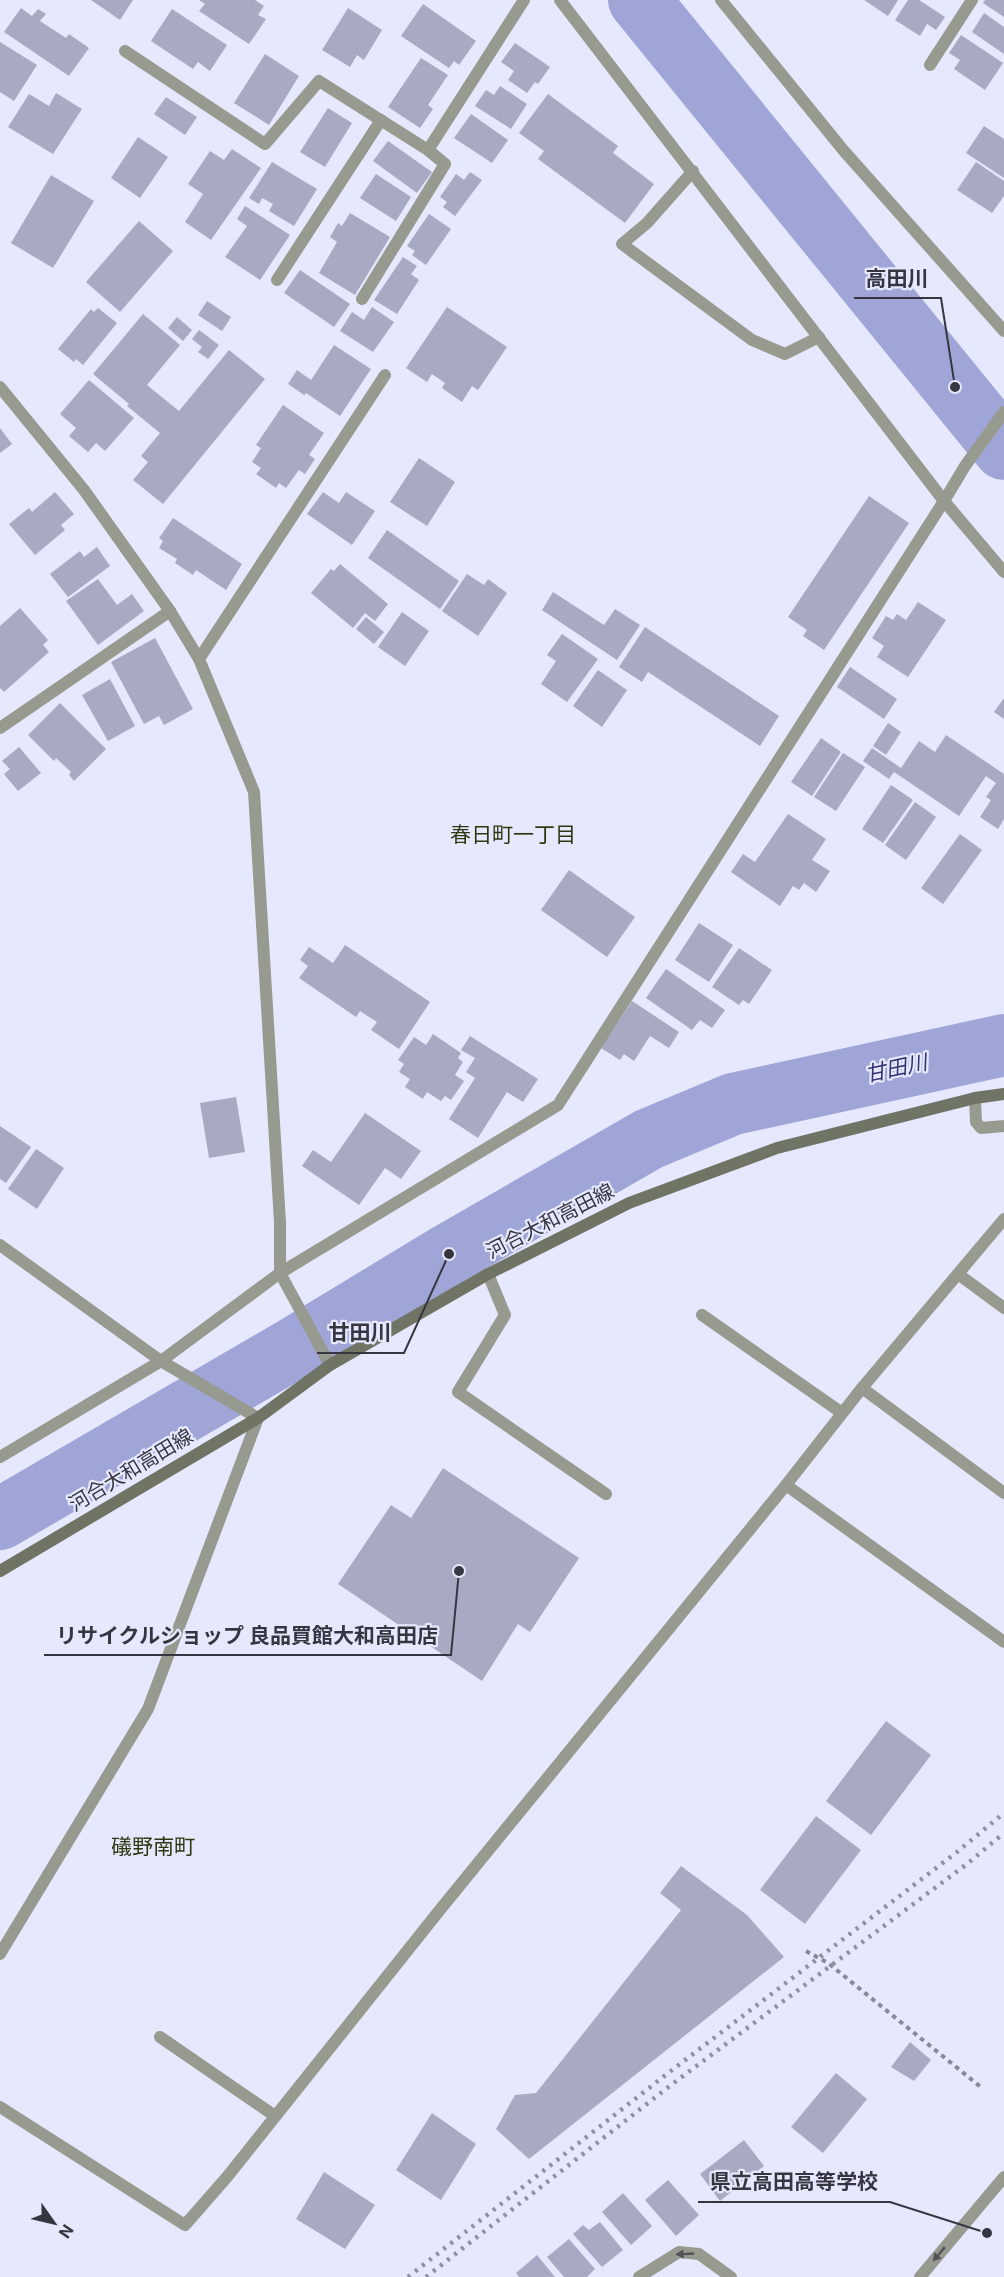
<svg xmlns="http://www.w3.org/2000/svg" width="1004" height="2277" font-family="Inter,'Noto Sans JP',sans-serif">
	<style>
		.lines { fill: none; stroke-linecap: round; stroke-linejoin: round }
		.river { stroke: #a0a5d8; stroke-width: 62 }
		.building { fill: #a7aac2 }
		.path { stroke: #888a99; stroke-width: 4; stroke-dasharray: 4.5 4.5; stroke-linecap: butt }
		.minor { stroke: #979a8f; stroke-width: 12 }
		.tertiary { stroke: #979a8f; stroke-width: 12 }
		.secondary { stroke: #707464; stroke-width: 12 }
		.rail { stroke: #8f91a0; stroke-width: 4.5; stroke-dasharray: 3 6; stroke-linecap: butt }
		.oneway { fill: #525458 }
		.labels { text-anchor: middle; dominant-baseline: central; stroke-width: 4.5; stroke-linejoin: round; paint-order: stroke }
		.street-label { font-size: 20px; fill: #353640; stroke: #e6e9fd }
		.neighbourhood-label { font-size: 21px; fill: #2f3710; stroke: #e6e9fd }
		.water-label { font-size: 21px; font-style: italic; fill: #33326f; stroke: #e6e9fd }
		.leader { fill: none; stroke: #353640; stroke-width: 2 }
		.callout-dot { fill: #353640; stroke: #e6e9fd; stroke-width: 2 }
		.callout-label { font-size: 21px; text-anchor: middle; font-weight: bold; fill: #353640; stroke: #e6e9fd; stroke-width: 4.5; stroke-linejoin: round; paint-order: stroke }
	</style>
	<rect width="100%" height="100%" fill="#e6e9fd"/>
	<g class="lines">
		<g class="river">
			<polyline points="639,0 1004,449"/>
			<polyline points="0,1519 294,1348 449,1254 649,1139 733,1104 1004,1045"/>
		</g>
	</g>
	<g class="building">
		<polygon points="91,0 133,0 120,20"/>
		<polygon points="199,0 255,0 264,6 258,15 266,19 249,44 199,11 205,4"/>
		<polygon points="864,0 898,0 888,16"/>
		<polygon points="908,0 919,0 945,17 936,30 927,24 920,36 895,20"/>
		<polygon points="985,0 1004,0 1004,17 983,3"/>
		<polygon points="423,4 476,41 459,65 454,61 449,68 401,36"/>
		<polygon points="21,8 32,16 38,9 46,14 40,21 66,38 69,34 89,48 69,76 4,32"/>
		<polygon points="348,8 382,30 364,60 357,55 350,67 322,50"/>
		<polygon points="172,9 227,45 210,71 198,62 193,69 151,41"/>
		<polygon points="984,13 1004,27 1004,54 972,32"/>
		<polygon points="961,35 1003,63 985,90 954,69 960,60 949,53"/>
		<polygon points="0,42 37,65 14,101 0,92"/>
		<polygon points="515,43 550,67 538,84 535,82 527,93 508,80 514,71 501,62"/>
		<polygon points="265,54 299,76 269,125 234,103"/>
		<polygon points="421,58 448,75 428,105 433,109 420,128 388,107"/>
		<polygon points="500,86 527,104 511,129 475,106 486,90 494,95"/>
		<polygon points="56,93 82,109 53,154 8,127 29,94 49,106"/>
		<polygon points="548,94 618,146 613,153 654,184 625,223 538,159 544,151 519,133"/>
		<polygon points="166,97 197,117 185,135 154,114"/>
		<polygon points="328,108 352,123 325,167 300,152"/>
		<polygon points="471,114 508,140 492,163 454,138"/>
		<polygon points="984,126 1004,139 1004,178 966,153"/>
		<polygon points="138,137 168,157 140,198 111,178"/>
		<polygon points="388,141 432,172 417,193 373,161"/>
		<polygon points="232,149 261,168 211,240 185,222 203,194 188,184 210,151 224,160"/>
		<polygon points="272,162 317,189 294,226 269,211 273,204 262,198 259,204 249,198"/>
		<polygon points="976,162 1004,181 1004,196 992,213 957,190"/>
		<polygon points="470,172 482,180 455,216 443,207 447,202 440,197 456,174 464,180"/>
		<polygon points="376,174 411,197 396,221 360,198"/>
		<polygon points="51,175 94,201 53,268 11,243"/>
		<polygon points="245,206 290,235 260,280 225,257 247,226 237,219"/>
		<polygon points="350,213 390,237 355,295 319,273 337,242 330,237 338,223 342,226"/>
		<polygon points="429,214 451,229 426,265 412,255 415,251 407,246"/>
		<polygon points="139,221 173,251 120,312 86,282"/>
		<polygon points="403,257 417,266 411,274 419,280 397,314 374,300"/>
		<polygon points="300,270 350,304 334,327 284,293"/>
		<polygon points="207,301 231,317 222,331 198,315"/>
		<polygon points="372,307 394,322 373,352 340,331 352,312 364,320"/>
		<polygon points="447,307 507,347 478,390 472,386 462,402 442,388 445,383 432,374 427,382 406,368"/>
		<polygon points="98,308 117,323 83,365 76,359 74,362 58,349 91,309 94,312"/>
		<polygon points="143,314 180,345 147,385 179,411 229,350 265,379 163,504 133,480 148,462 141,456 160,433 127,406 129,404 93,374"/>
		<polygon points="177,317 192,330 183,341 168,328"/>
		<polygon points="199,330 219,345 208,359 198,352 202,347 192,339"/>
		<polygon points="334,345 371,369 340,416 306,393 304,395 288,384 297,370 311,380"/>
		<polygon points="89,380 134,418 105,451 96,443 88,452 69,436 76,428 60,414"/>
		<polygon points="283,405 324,433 309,455 315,459 305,474 299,470 286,488 279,483 276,488 256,474 261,468 252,462 261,448 256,445"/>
		<polygon points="0,428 12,444 0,453"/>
		<polygon points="419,458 455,482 427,526 390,502"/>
		<polygon points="55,492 74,514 61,525 65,530 35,555 9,524 29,508 32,512"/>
		<polygon points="323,492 339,503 346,492 375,511 352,545 307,514"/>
		<polygon points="869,496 909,523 824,650 803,636 807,630 788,617"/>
		<polygon points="173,518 242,564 226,590 196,570 193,575 175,563 177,559 159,548 163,541 159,538"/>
		<polygon points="387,530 459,581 440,609 368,558"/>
		<polygon points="97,547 110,566 68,597 50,574 80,551 84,557"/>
		<polygon points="340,564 388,604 375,621 365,613 353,628 311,593 331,569 334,571"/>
		<polygon points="467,574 484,585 488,579 507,593 478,636 442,611"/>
		<polygon points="98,579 117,605 132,594 144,611 98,645 66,601"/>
		<polygon points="553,592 604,625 615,609 640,625 617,660 542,610"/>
		<polygon points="918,602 946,620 908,677 877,657 884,646 872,638 886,616 893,620 897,614 906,620"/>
		<polygon points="20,608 48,640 43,645 49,652 4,692 0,688 0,626"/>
		<polygon points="402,612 429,631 405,666 378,647"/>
		<polygon points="366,617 384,632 374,644 356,629"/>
		<polygon points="645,627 779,716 760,746 648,672 642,682 619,667"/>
		<polygon points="562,634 598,659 567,702 541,684 556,661 547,655"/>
		<polygon points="155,638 193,709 164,725 159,716 144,724 111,662"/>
		<polygon points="850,667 897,699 884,719 837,687"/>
		<polygon points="598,670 627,690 602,727 573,706"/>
		<polygon points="110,679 135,726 108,741 82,695"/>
		<polygon points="1004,698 1004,719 994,712"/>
		<polygon points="60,703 106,749 74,781 69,775 71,772 56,758 54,761 28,735"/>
		<polygon points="888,723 901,732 886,755 873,746"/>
		<polygon points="946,735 1004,774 1004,819 998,829 980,817 991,800 986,797 996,783 986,776 959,816 894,772 889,779 863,761 872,748 901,768 919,741 935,752"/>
		<polygon points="821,738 841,752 812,796 791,782"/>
		<polygon points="19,747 41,773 18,791 4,774 10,769 2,761"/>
		<polygon points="843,753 865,767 836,811 814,797"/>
		<polygon points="891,785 913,800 883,843 862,829"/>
		<polygon points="915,802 936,817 906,860 885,845"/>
		<polygon points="788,814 826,839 812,860 830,871 816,892 804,883 799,890 793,886 780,906 731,872 743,854 755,862"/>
		<polygon points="960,834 982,850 943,904 921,888"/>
		<polygon points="569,870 635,917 607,957 541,910"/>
		<polygon points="699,923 733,945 709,982 675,960"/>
		<polygon points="345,945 430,1002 399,1049 371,1030 377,1022 360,1011 356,1017 299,978 308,966 300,960 309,947 333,963"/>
		<polygon points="739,948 772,970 749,1004 743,1000 739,1005 712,987"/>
		<polygon points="666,969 725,1010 712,1028 700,1020 692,1030 646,998"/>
		<polygon points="632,1001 679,1032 669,1048 650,1036 634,1061 624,1054 620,1060 601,1048"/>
		<polygon points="433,1034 461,1053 458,1058 463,1062 455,1075 464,1081 451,1100 445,1096 441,1101 427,1092 423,1099 405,1087 410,1079 399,1072 404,1064 398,1060 414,1037 426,1045"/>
		<polygon points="470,1036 538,1079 523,1102 507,1092 478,1138 449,1119 475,1078 466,1072 475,1058 461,1050"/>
		<polygon points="236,1097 245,1152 209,1158 200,1103"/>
		<polygon points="365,1113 421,1151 401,1179 385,1168 359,1205 302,1166 313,1150 331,1162"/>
		<polygon points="0,1126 31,1147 6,1183 0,1179"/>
		<polygon points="36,1149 64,1168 37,1209 8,1189"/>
		<polygon points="443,1468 579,1558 530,1632 518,1624 482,1681 338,1584 391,1505 411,1518"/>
		<polygon points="886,1721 931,1755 871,1835 826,1801"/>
		<polygon points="816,1816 861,1850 805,1924 760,1890"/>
		<polygon points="681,1866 747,1915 784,1957 529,2159 496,2129 515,2095 536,2093 681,1910 660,1893"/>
		<polygon points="910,2042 931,2060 914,2081 891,2067"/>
		<polygon points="836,2073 867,2099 823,2153 791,2127"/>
		<polygon points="432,2113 476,2144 441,2200 396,2170"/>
		<polygon points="744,2140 764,2166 720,2201 700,2174"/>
		<polygon points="324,2172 375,2205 345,2249 296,2219"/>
		<polygon points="668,2180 699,2215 676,2236 645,2200"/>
		<polygon points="623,2193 652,2226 631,2245 602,2212"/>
		<polygon points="600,2222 623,2250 602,2267 573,2234 583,2225 589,2230"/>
		<polygon points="569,2239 595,2269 587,2277 564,2277 547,2257"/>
		<polygon points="537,2255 555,2277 519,2277 516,2273"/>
	</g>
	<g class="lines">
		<polyline class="path" points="806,1951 828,1963 982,2088"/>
		<g class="minor">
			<polyline points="125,51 265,144 319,81 428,150 524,0"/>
			<polyline points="930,65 972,0"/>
			<polyline points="693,171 647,223 622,244 752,340 785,354 819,337"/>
			<polyline points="277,280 381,120"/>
			<polyline points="362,299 445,164 428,150"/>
			<polyline points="0,387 84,490 170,611 199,659 254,792 280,1222 280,1273 330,1365"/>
			<polyline points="199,659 385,375"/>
			<polyline points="0,728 170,611"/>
			<polyline points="975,1098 976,1122 981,1128 1004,1126"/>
			<polyline points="0,1245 161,1361 258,1418 148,1709 0,1954"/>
			<polyline points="488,1274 505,1315 458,1392 606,1494"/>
			<polyline points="958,1274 1004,1308"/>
			<polyline points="702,1315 842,1413"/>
			<polyline points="862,1388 1004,1493"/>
			<polyline points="0,1457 161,1361 280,1273 558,1105 944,501 560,0"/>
			<polyline points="786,1485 1004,1642"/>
			<polyline points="160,2037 275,2116"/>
			<polyline points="0,2107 185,2225 227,2177 439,1911 786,1485 862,1388 1004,1219"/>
			<polyline points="639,2277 679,2252 699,2254 731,2277"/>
			<polyline points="920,2277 1004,2177"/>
		</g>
		<g class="tertiary">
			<polyline points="721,0 844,151 1004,331"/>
			<polyline points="1004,412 965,466 944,501 1004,572"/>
		</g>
		<polyline class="secondary" points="0,1571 258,1418 330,1365 488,1274 629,1203 777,1148 975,1098 1004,1094"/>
		<g class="rail">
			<polyline points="408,2277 663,2077 957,1852 1004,1813"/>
			<polyline points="426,2277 671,2085 967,1864 1004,1833"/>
		</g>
	</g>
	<defs><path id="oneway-solid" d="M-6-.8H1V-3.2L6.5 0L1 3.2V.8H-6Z" transform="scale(1.5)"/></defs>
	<g class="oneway">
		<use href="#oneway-solid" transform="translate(685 2254) rotate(177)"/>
		<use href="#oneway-solid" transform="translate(939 2254) rotate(130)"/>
	</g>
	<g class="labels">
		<g class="street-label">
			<text transform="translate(550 1221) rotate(-27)">河合大和高田線</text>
			<text transform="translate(131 1470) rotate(-31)">河合大和高田線</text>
		</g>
		<g class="neighbourhood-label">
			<text x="513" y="834">春日町一丁目</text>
			<text x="153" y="1846">礒野南町</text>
		</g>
		<g class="water-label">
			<text transform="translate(896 1068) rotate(-12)">甘田川</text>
		</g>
	</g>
	<path class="leader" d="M955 387L941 298H854M449 1254L404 1353H317M459 1571L451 1655H44M987 2233L890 2202H698"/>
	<g class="callout-dot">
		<circle cx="955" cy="387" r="6"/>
		<circle cx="449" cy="1254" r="6"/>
		<circle cx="459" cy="1571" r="6"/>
		<circle cx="987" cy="2233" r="6"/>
	</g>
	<g class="callout-label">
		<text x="897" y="286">高田川</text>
		<text x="360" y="1340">甘田川</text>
		<text x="247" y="1643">リサイクルショップ 良品買館大和高田店</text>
		<text x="794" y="2189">県立高田高等学校</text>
	</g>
	<g transform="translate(54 2223) rotate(124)" stroke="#e6e9fd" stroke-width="4.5" paint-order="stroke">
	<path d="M0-4.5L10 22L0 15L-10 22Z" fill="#353640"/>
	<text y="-9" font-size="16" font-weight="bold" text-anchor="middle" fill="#353640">N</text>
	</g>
</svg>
